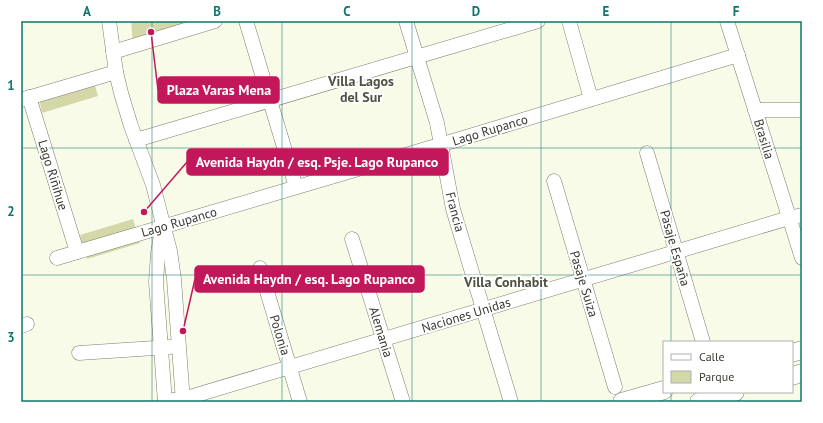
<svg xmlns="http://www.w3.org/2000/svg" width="823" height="423" font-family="'PT Sans',sans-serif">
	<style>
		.green { fill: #d4d8a8 }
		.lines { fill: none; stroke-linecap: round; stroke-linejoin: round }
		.minor-casing { stroke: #7d7e6e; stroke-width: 15 }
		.major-casing { stroke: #7d7e6e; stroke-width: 19 }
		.minor { stroke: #fff; stroke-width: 14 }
		.major { stroke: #fff; stroke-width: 18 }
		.grid { fill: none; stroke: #0f766e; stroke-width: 1; stroke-opacity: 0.55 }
		.labels { text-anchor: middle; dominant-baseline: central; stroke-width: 4; stroke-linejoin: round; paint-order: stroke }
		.street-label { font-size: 13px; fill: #3a3a33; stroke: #fff }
		.neighbourhood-label { font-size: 14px; font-weight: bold; fill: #505142; stroke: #fff }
		.leader { fill: none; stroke: #c2185b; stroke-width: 1.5 }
		.callout-dot { fill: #c2185b; stroke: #fff; stroke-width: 1.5 }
		.callout { fill: #c2185b; stroke: #c2185b; stroke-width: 1.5 }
		.callout-label { font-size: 14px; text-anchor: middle; font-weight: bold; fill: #fff }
		.neatline { fill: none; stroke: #0f766e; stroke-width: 1.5 }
		.grid-label { font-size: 13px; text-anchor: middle; font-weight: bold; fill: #0f766e }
	</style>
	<rect width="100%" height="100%" fill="#f9fbe9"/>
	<g class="green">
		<polygon points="131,21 208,21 133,44"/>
		<polygon points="94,82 98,96 42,113 39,98"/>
		<polygon points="133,219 140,243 87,259 80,235"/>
	</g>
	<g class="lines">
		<defs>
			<g id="minor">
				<polyline points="109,21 116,72 121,93 131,126 153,185 170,251 174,279 183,402"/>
				<polyline points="246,21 296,187"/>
				<polyline points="406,21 437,123 453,209 511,402"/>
				<polyline points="569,21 591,99"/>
				<polyline points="727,21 802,258"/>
				<polyline points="113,52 215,21"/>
				<polyline points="29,97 77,252"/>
				<polyline points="21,100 116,72"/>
				<polyline points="755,110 802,110"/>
				<polyline points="136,140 538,21"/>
				<polyline points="647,153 703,342"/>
				<polyline points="554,181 615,387"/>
				<polyline points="162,229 158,253 156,282 165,402"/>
				<polyline points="352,239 403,402"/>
				<polyline points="57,258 453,141 738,55"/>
				<polyline points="260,268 300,402"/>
				<polyline points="21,326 27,324"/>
				<polyline points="79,353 170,347"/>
				<polyline points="165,401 183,399 789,218 802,215"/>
			</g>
			<g id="major">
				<polyline points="792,353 802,350"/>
				<polyline points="792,376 802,373"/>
				<polyline points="622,402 664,390"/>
				<polyline points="699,402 735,392"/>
			</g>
		</defs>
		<use href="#minor" class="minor-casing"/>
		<use href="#major" class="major-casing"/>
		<use href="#minor" class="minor"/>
		<use href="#major" class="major"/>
	</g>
	<path class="grid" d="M152,21V402M282,21V402M412,21V402M541,21V402M671,21V342M21,148H802M21,275H802M671,392V402"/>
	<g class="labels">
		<g class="street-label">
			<text transform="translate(490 130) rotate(-17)">Lago Rupanco</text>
			<text transform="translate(764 139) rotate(73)">Brasilia</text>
			<text transform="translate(53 175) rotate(73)">Lago Riñihue</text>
			<text transform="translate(455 212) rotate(75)">Francia</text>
			<text transform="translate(179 222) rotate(-16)">Lago Rupanco</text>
			<text transform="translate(675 248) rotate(74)">Pasaje España</text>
			<text transform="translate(584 284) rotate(73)">Pasaje Suiza</text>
			<text transform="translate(466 315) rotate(-17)">Naciones Unidas</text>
			<text transform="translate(381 332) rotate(73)">Alemania</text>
			<text transform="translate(280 335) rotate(73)">Polonia</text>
		</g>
		<g class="neighbourhood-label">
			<text x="361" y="81">Villa Lagos<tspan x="361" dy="16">del Sur</tspan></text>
			<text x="506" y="282">Villa Conhabit</text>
		</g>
	</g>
	<path class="leader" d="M151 32L158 90M144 212L187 162M183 331L195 279"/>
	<g class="callout-dot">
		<circle cx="151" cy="32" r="4"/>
		<circle cx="144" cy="212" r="4"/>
		<circle cx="183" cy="331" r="4"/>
	</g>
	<g class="callout">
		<rect x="158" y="77" width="121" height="26" rx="4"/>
		<rect x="187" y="149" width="261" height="26" rx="4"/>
		<rect x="195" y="266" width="229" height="26" rx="4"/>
	</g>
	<g class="callout-label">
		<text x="219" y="95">Plaza Varas Mena</text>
		<text x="317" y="167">Avenida Haydn / esq. Psje. Lago Rupanco</text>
		<text x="309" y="284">Avenida Haydn / esq. Lago Rupanco</text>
	</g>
	<rect width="823" height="423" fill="none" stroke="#ffffff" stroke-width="44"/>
	<rect x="663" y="341" width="130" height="52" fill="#ffffff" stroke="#b0b0ad"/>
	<rect x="671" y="354" width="20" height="6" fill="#ffffff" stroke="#b0b0ad"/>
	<text x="699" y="361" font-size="12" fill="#3a3a33">Calle</text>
	<rect x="671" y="371" width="20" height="12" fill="#d4d8a8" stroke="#b0b0ad"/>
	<text x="699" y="381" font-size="12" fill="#3a3a33">Parque</text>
	<rect x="22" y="22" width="779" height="379" class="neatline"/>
	<g class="grid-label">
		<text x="87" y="16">A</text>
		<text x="217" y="16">B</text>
		<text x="347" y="16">C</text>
		<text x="476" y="16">D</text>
		<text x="606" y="16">E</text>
		<text x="736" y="16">F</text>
		<text x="11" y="90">1</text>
		<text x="11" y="216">2</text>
		<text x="11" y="342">3</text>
	</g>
</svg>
